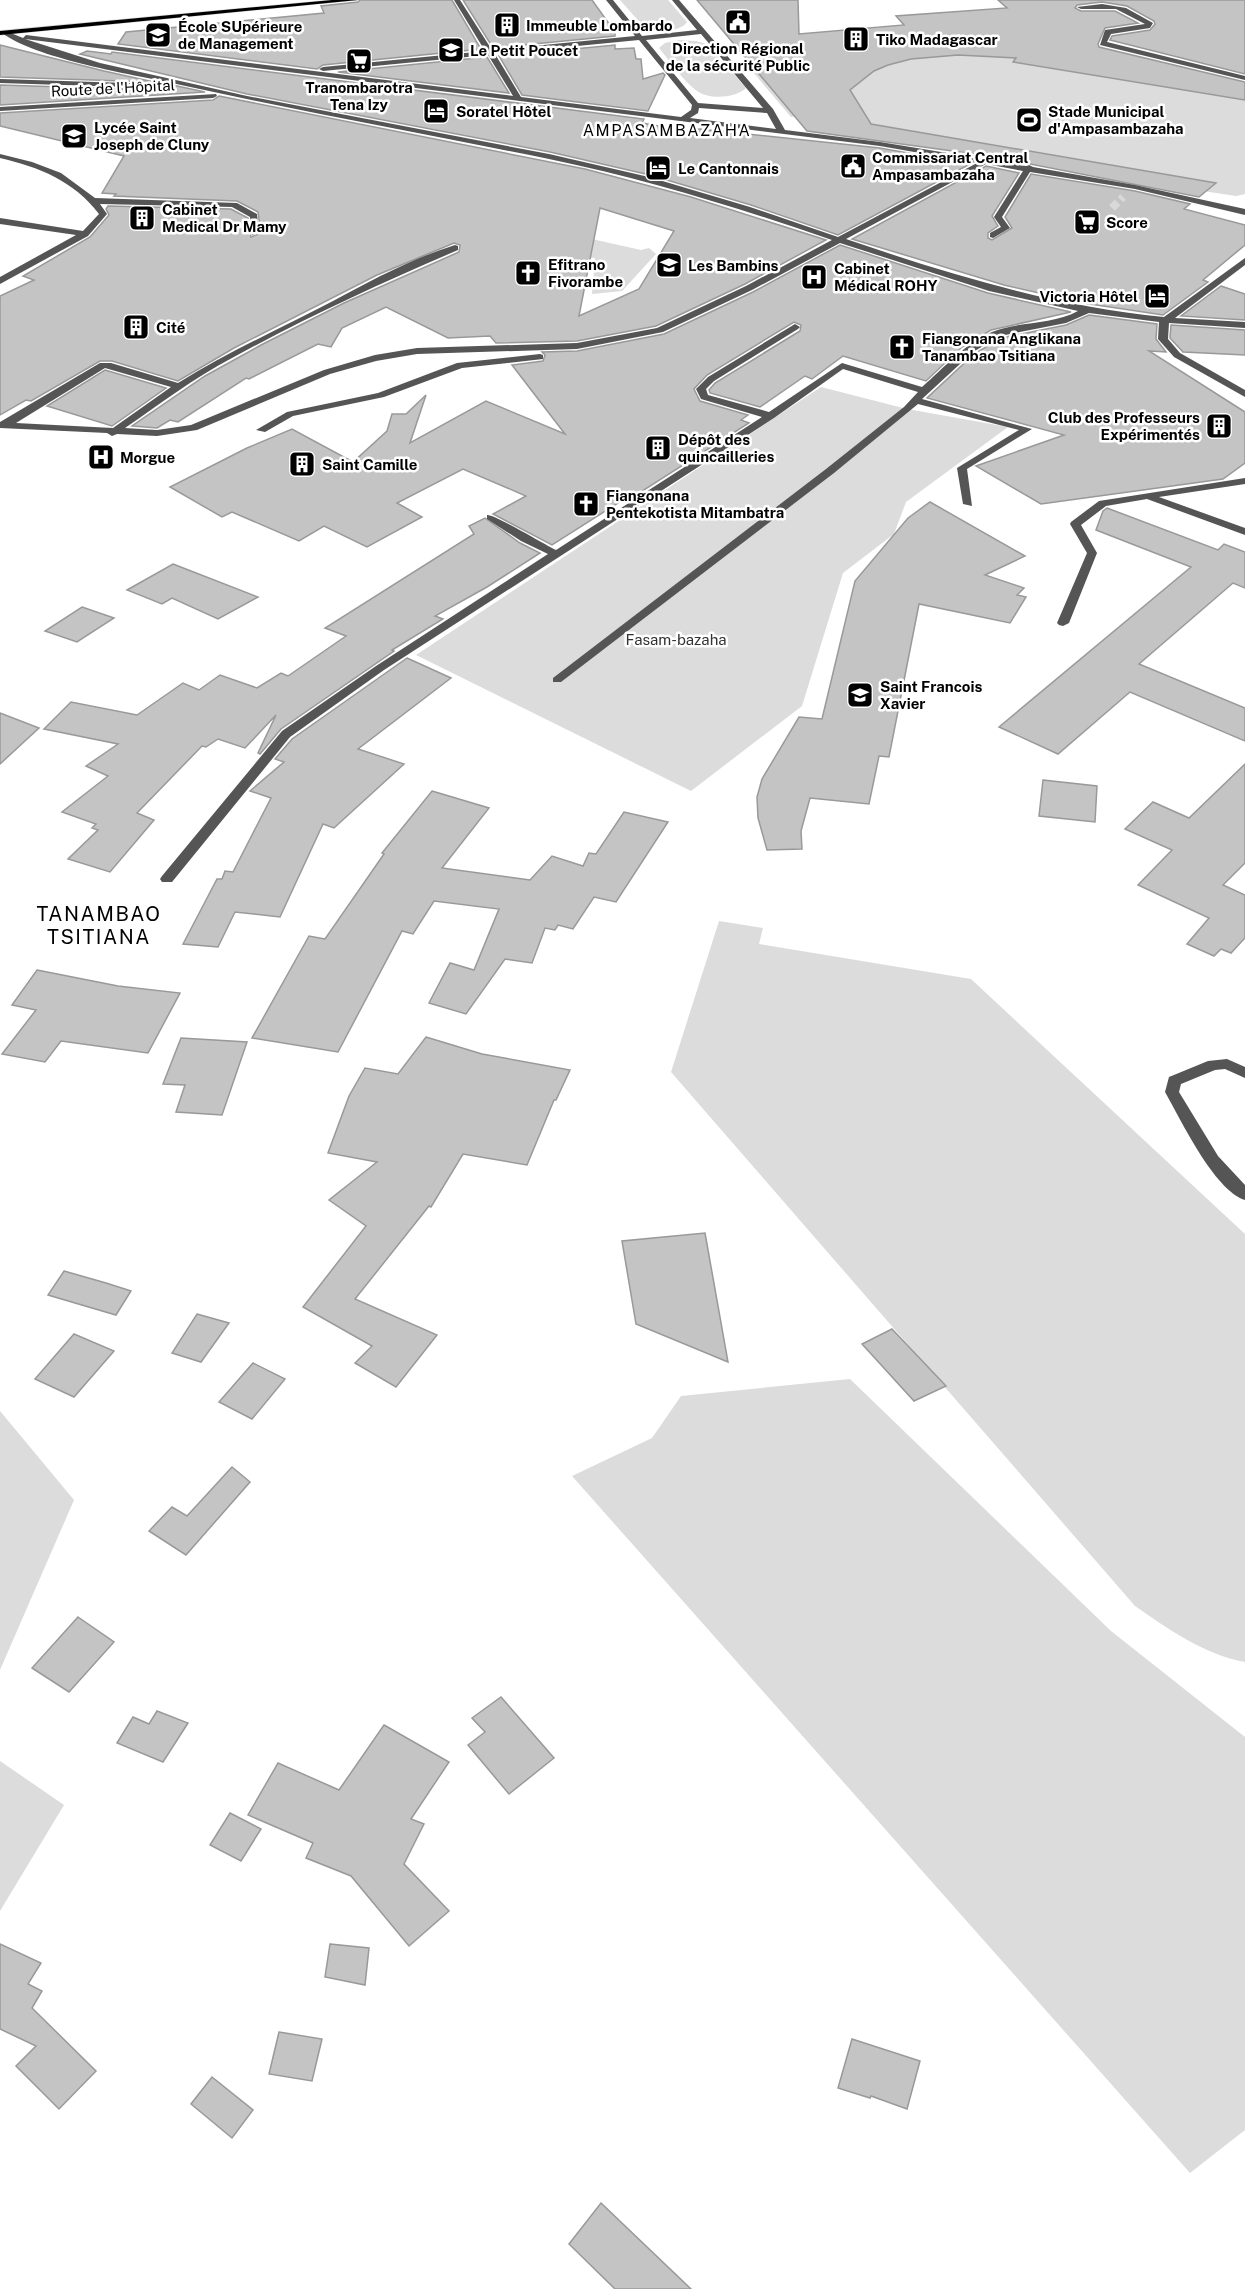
<svg xmlns="http://www.w3.org/2000/svg" width="1245" height="2289" font-family="'Public Sans',sans-serif">
	<style>
		.green { fill: #dcdcdc }
		.building { fill: #c4c4c4; stroke: #999; stroke-width: 1.5; fill-rule: evenodd }
		.lines { fill: none; stroke-linecap: round; stroke-linejoin: round }
		.minor-tunnel { stroke: #d9d9d9; stroke-width: 8; stroke-dasharray: 8 4; stroke-linecap: butt }
		.major-casing { stroke: #dbdbdb; stroke-width: 1 }
		.minor { fill: #555; fill-rule: evenodd }
		.major { fill: #000; fill-rule: evenodd }
		.labels { text-anchor: middle; dominant-baseline: central; stroke-width: 5; stroke-linejoin: round; paint-order: stroke }
		.far-poi-label { font-size: 15px; font-weight: bold; fill: #000; stroke: #fff; text-anchor: start }
		.far-street-label { font-size: 15px; fill: #000; stroke: #fff }
		.far-park-label { font-size: 15px; fill: #333; stroke: #fff }
		.far-neighbourhood-label { font-size: 16px; letter-spacing: 1.5px; fill: #000; stroke: #fff }
		.neighbourhood-label { font-size: 20px; letter-spacing: 1.5px; fill: #000; stroke: #fff }
	</style>
	<rect width="100%" height="100%" fill="#fff"/>
	<g class="green">
		<path d="M620,0H668L687,22C678,34 656,30 644,27Z"/>
		<path d="M679,40L696,41L707,44L746,88C736,98 709,100 697,91C682,80 671,62 659,48L665,43Z"/>
		<polygon points="945,44 1245,88 1245,194 1236,196 1203,191 811,115 791,117 747,65"/>
		<polygon points="538,227 641,250 649,248 656,254 622,291 592,294 595,258 550,256"/>
		<polygon points="821,387 907,409 1008,427 906,502 894,534 843,573 802,706 691,791 416,655"/>
		<path d="M719,921L763,928L759,944L971,979L1245,1234V1662C1205,1655 1168,1629 1135,1606L671,1072Z"/>
		<polygon points="850,1379 1111,1631 1245,1737 1245,2130 1190,2173 572,1476 652,1438 681,1396"/>
		<polygon points="0,1411 74,1500 0,1670"/>
		<polygon points="0,1761 64,1805 0,1911"/>
	</g>
	<g class="building">
		<polygon points="360,0 452,0 481,49 323,65 317,69 118,44 126,32 324,13 321,6 358,2"/>
		<polygon points="463,0 592,0 615,32 615,36 493,48"/>
		<polygon points="697,0 798,0 799,34 904,25 896,16 1007,8 998,0 1245,0 1245,74 1110,40 1112,36 1150,30 1155,24 1154,21 1127,6 1102,2 1077,5 1075,8 1081,11 1115,11 1138,23 1105,28 1098,44 1099,47 1245,82 1245,100 1013,62 1016,58 958,55 911,59 888,65 874,71 850,90 871,124 1216,183 1199,197 989,156 807,131"/>
		<polygon points="0,45 104,71 154,82 0,77"/>
		<polygon points="615,45 615,49 634,48 636,59 641,59 643,79 663,73 665,75 648,111 522,95 499,56"/>
		<polygon points="87,51 111,54 112,52 644,119 642,123 687,131 699,129 880,148 970,164 838,235 751,205 650,175 550,152 247,94 80,54"/>
		<polygon points="487,57 509,93 338,72"/>
		<polygon points="163,83 205,92 0,105 0,85 159,90 165,87"/>
		<path d="M219,96L585,169L691,197L826,240L745,284L656,326L577,341L496,343L490,336L448,338L386,307L342,328L331,347L318,344L249,379L246,378L178,422L170,420L157,428L132,426L205,376L261,345L344,303L459,252L460,245L454,243L377,275L234,348L178,381L112,361H100L31,401L26,400L0,415V296L34,280L23,276L90,237L109,215L106,209L108,206L231,209L248,218L251,237L261,233L258,212L237,201L114,196L116,194L102,193L124,156L0,126V113L213,100ZM600,208L674,231L639,289L579,316Z"/>
		<polygon points="986,166 1019,173 992,216 998,226 988,233 988,238 992,240 1012,228 1005,217 1031,174 1135,191 1190,204 1184,209 1245,225 1245,245 1203,280 1208,282 1163,315 1083,303 1004,285 852,239"/>
		<polygon points="840,245 988,293 1071,312 991,330 962,347 926,381 843,356 812,379 805,376 760,407 710,393 709,390 715,383 800,331 801,325 794,322 707,375 694,389 700,401 748,415 741,420 749,423 633,497 629,496 552,545 493,514 526,496 463,469 397,503 422,517 367,547 324,526 299,541 232,512 222,517 170,487 247,448 292,429 353,462 387,431 392,414 406,414 426,395 410,443 486,401 565,434 512,365 543,361 545,355 542,352 577,351 664,334 753,292"/>
		<polygon points="1221,286 1245,294 1245,320 1181,316"/>
		<polygon points="1089,315 1157,324 1156,339 1166,352 1149,351 1245,412 1245,463 1223,479 1041,504 976,466 1064,435 927,398 974,354 1001,338 1066,325"/>
		<polygon points="1171,325 1245,330 1245,355 1183,352 1170,338"/>
		<polygon points="105,370 166,388 112,426 47,406"/>
		<polygon points="930,502 1025,556 985,575 1024,588 1017,595 1026,597 1010,623 919,604 889,757 879,756 869,804 810,798 801,831 802,849 767,850 758,818 757,797 762,779 799,717 822,719 855,581 908,518"/>
		<polygon points="1107,508 1218,550 1224,544 1245,552 1245,588 1233,583 1139,664 1245,708 1245,741 1130,692 1058,754 999,727 1191,567 1096,530 1103,511"/>
		<polygon points="485,518 520,543 540,553 487,587 435,616 443,619 392,650 394,651 281,729 260,754 258,753 276,715 245,748 218,739 206,747 202,746 137,813 154,820 110,872 68,859 98,830 92,828 96,824 62,812 108,776 86,766 118,744 44,729 71,702 137,715 183,683 199,690 220,675 257,688 281,673 288,676 346,636 325,628 474,534 469,526"/>
		<polygon points="173,564 258,597 218,619 172,598 162,604 127,590"/>
		<polygon points="82,607 114,618 77,642 45,631"/>
		<polygon points="407,658 451,678 358,749 404,764 334,828 323,824 280,917 235,912 218,947 183,944 217,879 222,879 225,871 233,872 271,798 250,791 284,762 275,759 292,739"/>
		<polygon points="0,713 39,728 0,764"/>
		<polygon points="1245,764 1245,863 1223,885 1245,895 1245,938 1231,953 1221,949 1214,956 1187,944 1209,918 1138,885 1172,850 1125,829 1153,802 1189,818"/>
		<polygon points="1043,780 1097,786 1095,822 1039,816"/>
		<polygon points="432,791 489,808 442,868 530,880 552,856 583,866 589,853 596,854 624,812 668,822 616,902 594,897 573,929 558,925 555,930 545,928 532,963 505,959 466,1014 429,1003 450,963 474,970 499,909 434,901 413,934 402,931 338,1052 252,1038 309,936 325,939 384,854 382,853"/>
		<polygon points="37,970 118,986 180,993 148,1053 61,1041 45,1062 2,1054 36,1010 12,1005"/>
		<polygon points="426,1037 482,1054 570,1070 556,1100 554,1100 527,1165 463,1154 431,1207 429,1206 355,1299 437,1335 396,1387 355,1363 372,1346 303,1307 366,1226 329,1200 377,1162 328,1153 349,1096 365,1068 398,1074"/>
		<polygon points="181,1038 247,1042 222,1115 176,1112 185,1085 163,1084"/>
		<polygon points="705,1233 728,1362 636,1324 622,1241"/>
		<polygon points="64,1271 106,1283 131,1291 116,1315 48,1295"/>
		<polygon points="197,1314 229,1323 201,1362 172,1353"/>
		<polygon points="892,1329 946,1386 914,1401 862,1344"/>
		<polygon points="74,1334 114,1351 74,1397 35,1379"/>
		<polygon points="253,1363 285,1379 252,1419 219,1402"/>
		<polygon points="232,1467 250,1482 186,1555 149,1531 172,1507 187,1516"/>
		<polygon points="78,1617 114,1642 69,1692 32,1668"/>
		<polygon points="501,1697 554,1758 509,1794 468,1745 485,1732 472,1718"/>
		<polygon points="157,1711 188,1723 163,1762 117,1743 133,1717 149,1724"/>
		<polygon points="384,1725 449,1762 411,1819 424,1824 404,1864 449,1911 409,1946 351,1876 306,1858 313,1843 248,1815 278,1763 339,1790"/>
		<polygon points="230,1813 261,1829 241,1861 210,1845"/>
		<polygon points="0,1944 41,1963 28,1984 42,1991 32,2008 96,2071 59,2109 16,2066 36,2046 0,2029"/>
		<polygon points="330,1944 369,1948 365,1985 325,1977"/>
		<polygon points="279,2032 322,2039 312,2081 269,2074"/>
		<polygon points="852,2039 920,2061 907,2109 871,2096 870,2098 838,2088"/>
		<polygon points="212,2077 253,2110 232,2138 191,2104"/>
		<polygon points="601,2203 691,2289 615,2289 569,2244"/>
	</g>
	<g class="lines">
		<polyline class="minor-tunnel" points="1112,208 1123,197"/>
		<defs>
			<polygon id="major" points="332,0 358,0 0,35 0,31"/>
		</defs>
		<use href="#major" class="major-casing"/>
		<g class="minor">
			<path d="M454,0H460L492,50L635,36L606,0H613L642,36L697,30L672,0H679L773,109L785,130L880,142L984,159L988,158L992,160L1026,166L1029,165L1033,167L1135,185L1245,209V215L1135,189L1030,172L1002,217L1010,228L993,238L990,237V233L1001,227L994,217L1023,171L986,164L846,239C951,275 1054,306 1164,317L1245,258V265L1175,318L1245,322V328L1169,323L1168,339L1180,353L1245,390V397L1174,357L1158,339L1159,322L1089,313L1066,323L1000,336L973,352L922,399L1032,429L967,469L972,506L963,504L957,468L1019,430L918,404L834,473L561,682H553V678L826,469L904,407L918,392L843,369L774,418L384,670L290,737L172,882H162L160,879L162,876L282,731L376,666L548,554L521,541L487,519V515C494,514 544,544 556,550L762,417L701,399L696,389L708,377L795,324L800,327L798,329L714,381L706,389L708,395L769,412L842,363L922,387C944,368 965,343 992,332C1020,321 1052,325 1078,311L989,291L840,243L752,290L663,332L577,349L417,354L376,361L330,374L197,430L157,436L117,434L112,436L107,433L0,428V422L100,363H111L178,383C229,351 280,329 333,301C372,280 413,258 455,245L458,246V250C381,283 305,318 232,358C194,378 160,404 125,428L157,430L191,425L324,370L375,355L417,348L577,343L657,328L746,286L832,240C739,208 646,179 549,159C421,133 294,110 167,82C124,73 36,58 2,33L6,31L23,38L26,35L513,96L488,55L323,71L319,69L323,67L485,51ZM701,34L763,108L698,103L646,40ZM25,39L880,146L977,163L838,237L750,207L649,177L549,154L247,96L100,63ZM639,40L692,105L691,110L681,117L521,97L495,54ZM699,108L767,113L776,129L690,118L698,113ZM105,368L171,387L113,428L16,423Z"/>
			<polygon points="1102,4 1126,8 1153,23 1150,28 1111,34 1107,42 1245,76 1245,80 1100,45 1105,30 1145,24 1116,9 1081,9 1077,7"/>
			<polygon points="0,79 159,84 163,86 159,88 0,83"/>
			<polygon points="216,94 217,96 213,98 0,111 0,107"/>
			<path d="M0,154L32,162L61,173L95,198L237,203L257,214L259,233L252,235L250,217L232,207L100,204L107,214L88,236L0,284V277L76,235L0,224V218L83,231L99,214C74,181 39,167 0,158Z"/>
			<polygon points="540,354 543,355 543,359 462,368 384,397 293,416 265,432 256,430 287,412 378,393 457,363"/>
			<polygon points="1245,478 1245,484 1159,497 1245,528 1245,535 1147,499 1106,506 1081,525 1097,553 1069,623 1063,626 1059,625 1057,623 1087,553 1070,524 1071,522 1099,501"/>
			<path d="M1227,1059L1245,1067V1078L1225,1069L1215,1070L1181,1084L1179,1092L1218,1156L1245,1185V1200C1214,1190 1181,1120 1165,1092L1169,1077L1208,1061Z"/>
		</g>
		<use href="#major" class="major"/>
	</g>
	<defs>
		<symbol id="civic-square" viewBox="-11 -11 22 22"><rect x="-9" y="-9" width="18" height="18" rx="4" fill="#000" stroke="#fff"/><path d="M-.6-6.5H3V-4.5H.6V-3L4-1V1h2V6H-6V1h2V-1L-.6-3ZM-1.2 2.5V6h2.4V2.5Z" fill="#fff"/></symbol>
		<symbol id="building-square" viewBox="-11 -11 22 22"><rect x="-9" y="-9" width="18" height="18" rx="4" fill="#000" stroke="#fff"/><path d="M-4-6H4V6H1V3H-1V6H-4ZM-2.5-4.3h1.7v1.8h-1.7ZM.8-4.3h1.7v1.8H.8ZM-2.5-1h1.7V.8h-1.7ZM.8-1h1.7V.8H.8Z" fill="#fff"/></symbol>
		<symbol id="university-square" viewBox="-11 -11 22 22"><rect x="-9" y="-9" width="18" height="18" rx="4" fill="#000" stroke="#fff"/><path d="M0-5L7-2L0 1L-7-2ZM-4 1L0 2.5L4 1V4Q0 6-4 4Z" fill="#fff"/></symbol>
		<symbol id="school-square" viewBox="-11 -11 22 22"><rect x="-9" y="-9" width="18" height="18" rx="4" fill="#000" stroke="#fff"/><path d="M0-5L7-2L0 1L-7-2ZM-4 1L0 2.5L4 1V4Q0 6-4 4Z" fill="#fff"/></symbol>
		<symbol id="supermarket-square" viewBox="-11 -11 22 22"><rect x="-9" y="-9" width="18" height="18" rx="4" fill="#000" stroke="#fff"/><path d="M-6-5.5h2.5l.6 2H6L4.5 2H-2.5L-4.4-4H-6ZM-1.5 3.2a1.3 1.3 0 1 0 .1 0ZM3 3.2a1.3 1.3 0 1 0 .1 0Z" fill="#fff"/></symbol>
		<symbol id="hotel-square" viewBox="-11 -11 22 22"><rect x="-9" y="-9" width="18" height="18" rx="4" fill="#000" stroke="#fff"/><path d="M-6-4.5h1.5V1H6V5H4.5V3h-9V5H-6ZM-4 0a1.8 1.8 0 1 1 3.6 0ZM.5 0V-2.5h3Q6-2.5 6 0Z" fill="#fff"/></symbol>
		<symbol id="stadium-square" viewBox="-11 -11 22 22"><rect x="-9" y="-9" width="18" height="18" rx="4" fill="#000" stroke="#fff"/><path d="M0-5a6.5 5 0 1 0 0 10a6.5 5 0 1 0 0-10ZM-3.5-1.8h7v3.6h-7Z" fill="#fff"/></symbol>
		<symbol id="church-square" viewBox="-11 -11 22 22"><rect x="-9" y="-9" width="18" height="18" rx="4" fill="#000" stroke="#fff"/><path d="M-1.2-6h2.4v3.5h3.3v2.4h-3.3V6h-2.4V-.1h-3.3v-2.4h3.3Z" fill="#fff"/></symbol>
		<symbol id="hospital-square" viewBox="-11 -11 22 22"><rect x="-9" y="-9" width="18" height="18" rx="4" fill="#000" stroke="#fff"/><path d="M-5-5h3v3.5h4V-5h3V5h-3V1.5h-4V5h-3Z" fill="#fff"/></symbol>
	</defs>
	<g fill-rule="evenodd">
		<use href="#civic-square" x="723" y="7" width="30" height="30"/>
		<use href="#building-square" x="492" y="10" width="30" height="30"/>
		<use href="#university-square" x="143" y="20" width="30" height="30"/>
		<use href="#building-square" x="841" y="24" width="30" height="30"/>
		<use href="#school-square" x="436" y="35" width="30" height="30"/>
		<use href="#supermarket-square" x="344" y="46" width="30" height="30"/>
		<use href="#hotel-square" x="421" y="96" width="30" height="30"/>
		<use href="#stadium-square" x="1014" y="105" width="30" height="30"/>
		<use href="#school-square" x="59" y="121" width="30" height="30"/>
		<use href="#civic-square" x="838" y="151" width="30" height="30"/>
		<use href="#hotel-square" x="643" y="153" width="30" height="30"/>
		<use href="#building-square" x="127" y="203" width="30" height="30"/>
		<use href="#supermarket-square" x="1072" y="207" width="30" height="30"/>
		<use href="#school-square" x="654" y="250" width="30" height="30"/>
		<use href="#church-square" x="513" y="258" width="30" height="30"/>
		<use href="#hospital-square" x="799" y="262" width="30" height="30"/>
		<use href="#hotel-square" x="1142" y="281" width="30" height="30"/>
		<use href="#building-square" x="121" y="312" width="30" height="30"/>
		<use href="#church-square" x="887" y="332" width="30" height="30"/>
		<use href="#building-square" x="1204" y="411" width="30" height="30"/>
		<use href="#building-square" x="643" y="433" width="30" height="30"/>
		<use href="#hospital-square" x="86" y="442" width="30" height="30"/>
		<use href="#building-square" x="287" y="449" width="30" height="30"/>
		<use href="#church-square" x="571" y="489" width="30" height="30"/>
		<use href="#university-square" x="845" y="680" width="30" height="30"/>
	</g>
	<g class="labels">
		<g class="far-poi-label">
			<text x="526" y="25">Immeuble Lombardo</text>
			<text x="178" y="26">École SUpérieure<tspan x="178" dy="17">de Management</tspan></text>
			<text x="876" y="39">Tiko Madagascar</text>
			<text x="738" y="48" text-anchor="middle">Direction Régional<tspan x="738" dy="17">de la sécurité Public</tspan></text>
			<text x="470" y="50">Le Petit Poucet</text>
			<text x="359" y="87" text-anchor="middle">Tranombarotra<tspan x="359" dy="17">Tena Izy</tspan></text>
			<text x="456" y="111">Soratel Hôtel</text>
			<text x="1048" y="111">Stade Municipal<tspan x="1048" dy="17">d'Ampasambazaha</tspan></text>
			<text x="94" y="127">Lycée Saint<tspan x="94" dy="17">Joseph de Cluny</tspan></text>
			<text x="872" y="157">Commissariat Central<tspan x="872" dy="17">Ampasambazaha</tspan></text>
			<text x="678" y="168">Le Cantonnais</text>
			<text x="162" y="209">Cabinet<tspan x="162" dy="17">Medical Dr Mamy</tspan></text>
			<text x="1106" y="222">Score</text>
			<text x="548" y="264">Efitrano<tspan x="548" dy="17">Fivorambe</tspan></text>
			<text x="688" y="265">Les Bambins</text>
			<text x="834" y="268">Cabinet<tspan x="834" dy="17">Médical ROHY</tspan></text>
			<text x="1138" y="296" text-anchor="end">Victoria Hôtel</text>
			<text x="156" y="327">Cité</text>
			<text x="922" y="338">Fiangonana Anglikana<tspan x="922" dy="17">Tanambao Tsitiana</tspan></text>
			<text x="1200" y="417" text-anchor="end">Club des Professeurs<tspan x="1200" dy="17">Expérimentés</tspan></text>
			<text x="678" y="439">Dépôt des<tspan x="678" dy="17">quincailleries</tspan></text>
			<text x="120" y="457">Morgue</text>
			<text x="322" y="464">Saint Camille</text>
			<text x="606" y="495">Fiangonana<tspan x="606" dy="17">Pentekotista Mitambatra</tspan></text>
			<text x="880" y="686">Saint Francois<tspan x="880" dy="17">Xavier</tspan></text>
		</g>
		<g class="far-street-label">
			<text transform="translate(113 88) rotate(-3)">Route de l'Hôpital</text>
		</g>
		<g class="far-park-label">
			<text x="676" y="639">Fasam-bazaha</text>
		</g>
		<g class="far-neighbourhood-label">
			<text x="667" y="130">AMPASAMBAZAHA</text>
		</g>
		<g class="neighbourhood-label">
			<text x="99" y="914">TANAMBAO<tspan x="99" dy="23">TSITIANA</tspan></text>
		</g>
	</g>
</svg>
